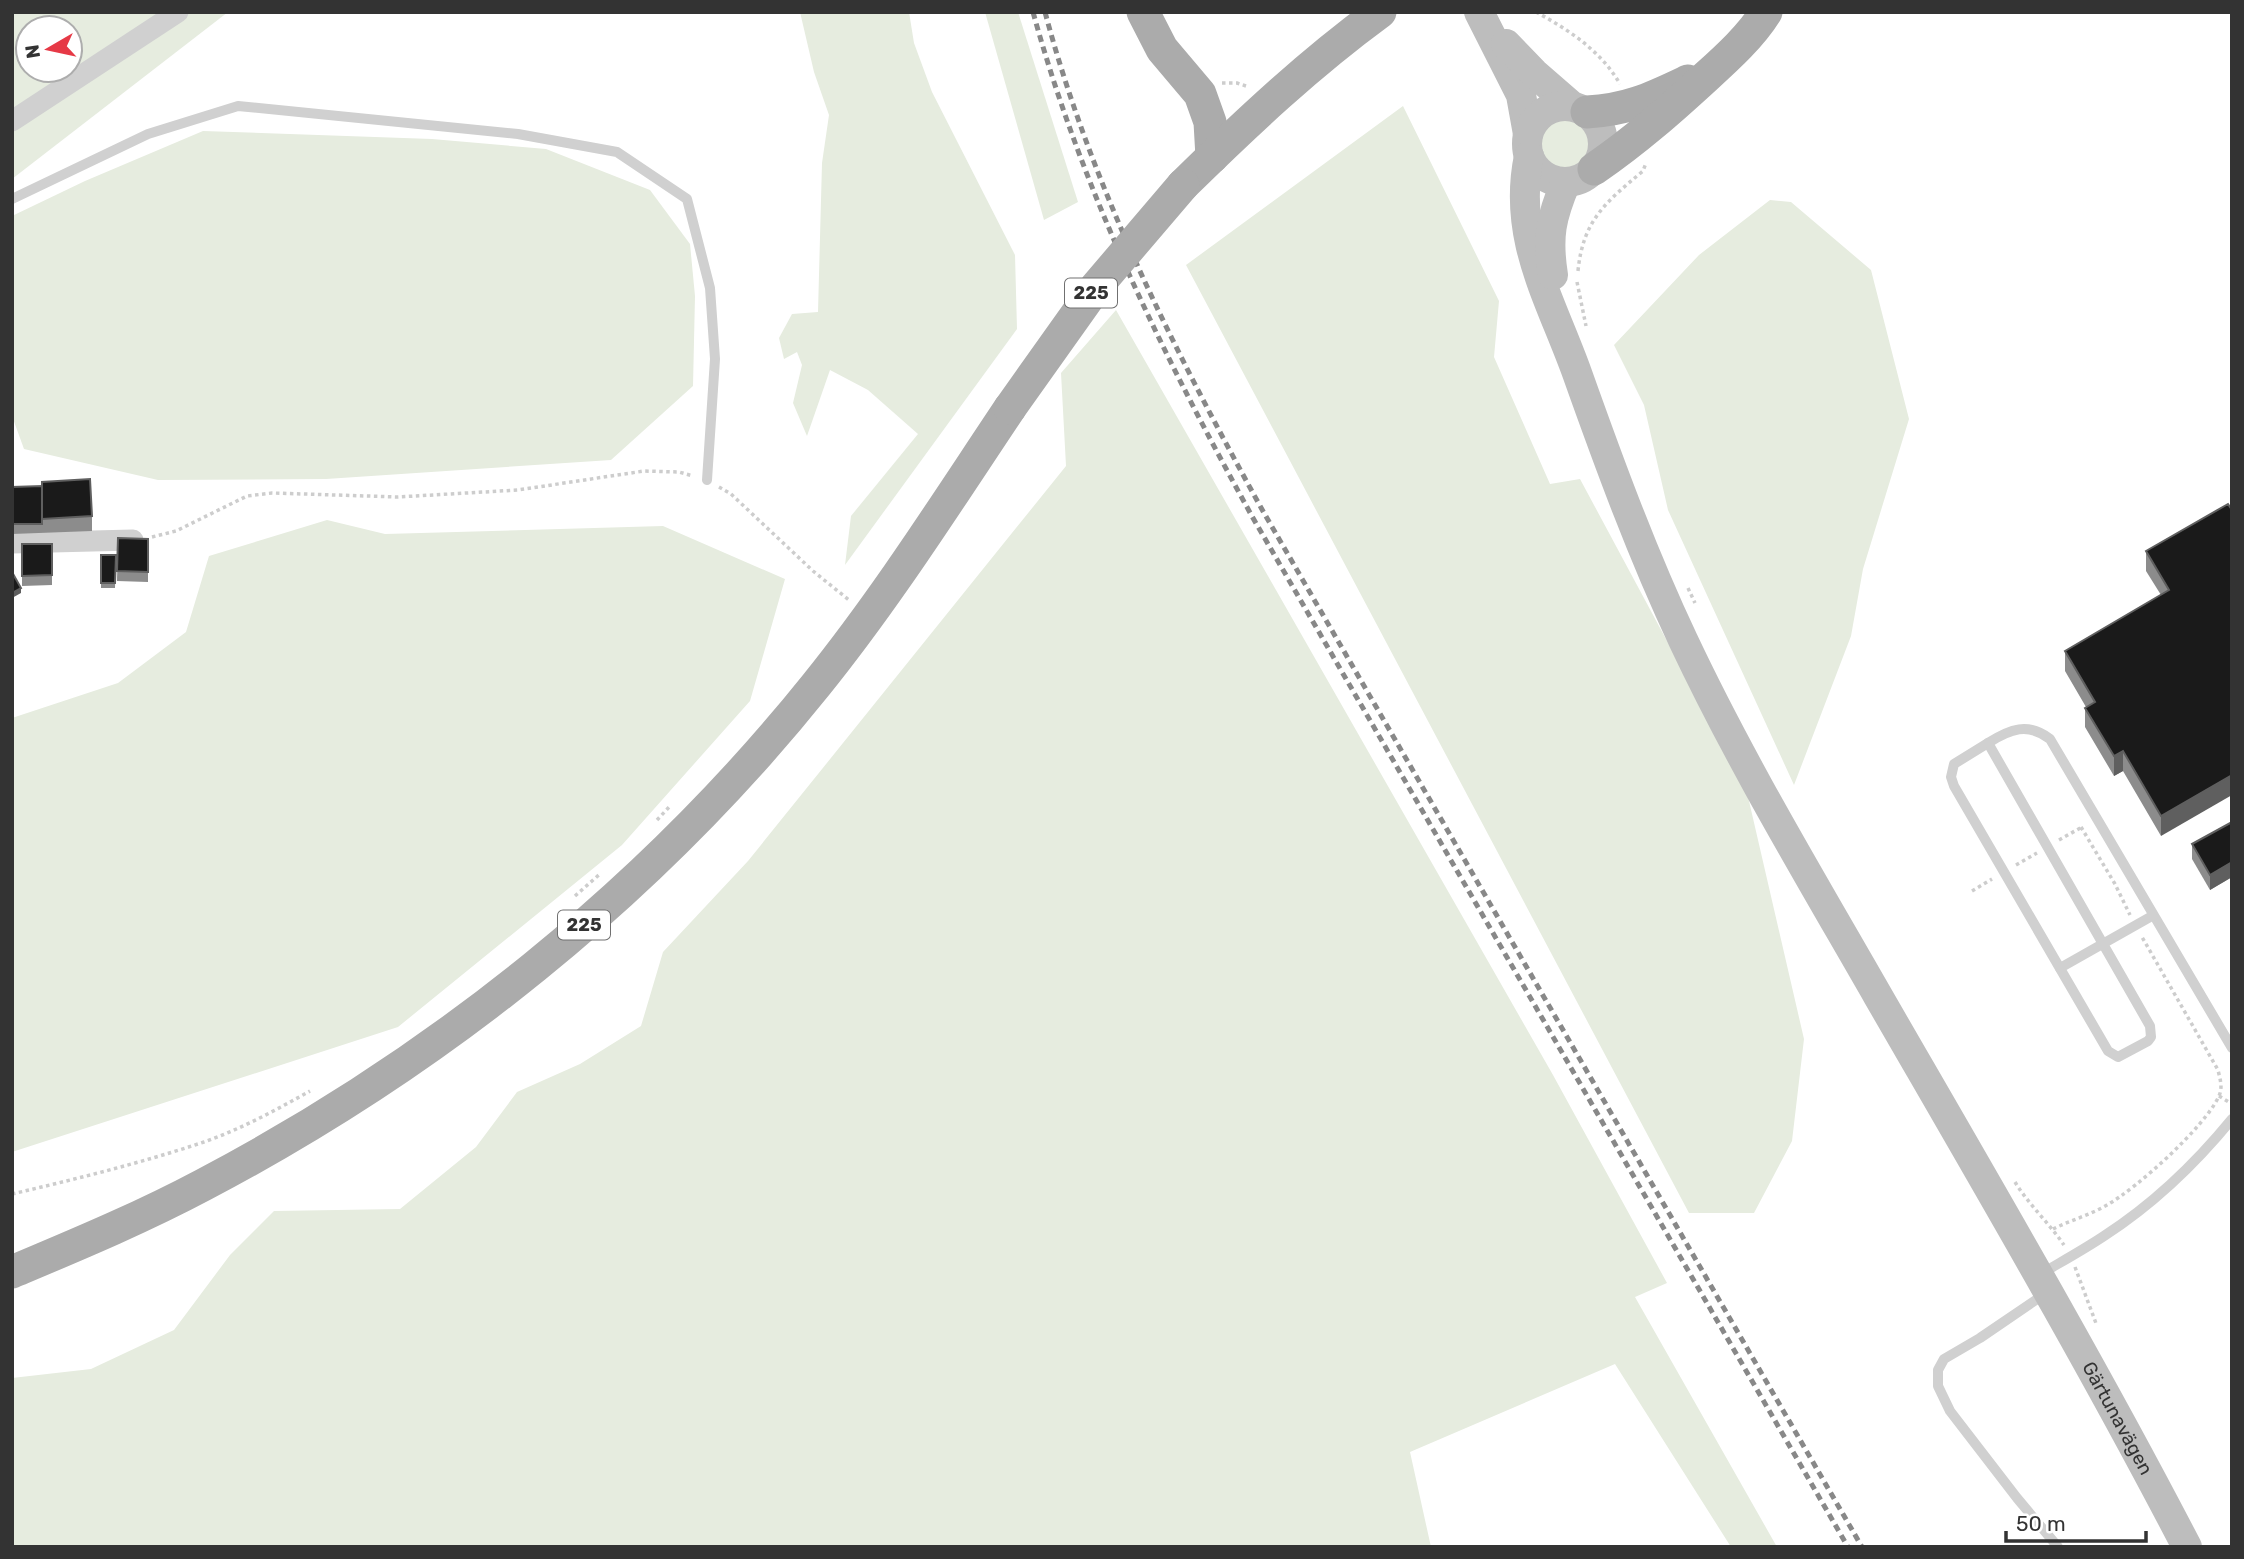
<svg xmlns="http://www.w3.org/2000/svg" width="2244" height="1559" font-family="Rubik,sans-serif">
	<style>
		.green { fill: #e6ecdf; fill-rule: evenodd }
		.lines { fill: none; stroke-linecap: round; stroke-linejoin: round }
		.path { stroke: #cdcdcd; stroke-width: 3.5; stroke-dasharray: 3.5 3.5; stroke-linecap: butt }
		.lane { stroke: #d0d0d0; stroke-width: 10 }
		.street { stroke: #d0d0d0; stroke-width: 21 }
		.secondary { stroke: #bdbdbd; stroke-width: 30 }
		.primary { stroke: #ababab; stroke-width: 33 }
		.rail { stroke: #888; stroke-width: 5; stroke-dasharray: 7 5; stroke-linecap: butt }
		.primary-bridge { stroke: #ababab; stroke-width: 33 }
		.wall { fill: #8c8c8c }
		.shaded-wall { fill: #5f5f5f }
		.building { fill: #1a1a1a; stroke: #5f5f5f; stroke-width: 2 }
		.labels { text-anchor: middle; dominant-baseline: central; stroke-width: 7; stroke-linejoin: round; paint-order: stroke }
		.shield { fill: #fff; stroke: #707070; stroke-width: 2 }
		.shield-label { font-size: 18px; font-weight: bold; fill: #333 }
		.street-label { font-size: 19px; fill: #333; stroke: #fff }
	</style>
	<rect width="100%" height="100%" fill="#fff"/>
	<g class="green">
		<path d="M12,12H228L12,179ZM28,28H70V70H28Z"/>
		<polygon points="800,12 909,12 914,43 932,92 1015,255 1017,329 845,565 851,516 918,434 868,390 830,370 807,436 793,403 802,365 797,352 784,359 779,338 792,314 818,312 822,163 829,115 814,72"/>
		<polygon points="985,12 1018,12 1078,202 1044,220"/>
		<polygon points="1403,106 1499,301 1494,357 1550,484 1580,479 1746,788 1804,1039 1792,1141 1754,1213 1689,1213 1186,265"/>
		<circle cx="1565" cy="145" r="25"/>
		<polygon points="203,131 432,139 546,149 650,190 690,244 695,296 693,386 611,460 326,479 158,480 24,449 12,416 12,216 85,181"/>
		<polygon points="1770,200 1791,202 1871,270 1909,419 1863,569 1851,636 1794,785 1668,510 1644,405 1614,345 1699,255"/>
		<polygon points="1116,310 1553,1075 1667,1283 1635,1297 1777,1547 1731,1547 1615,1364 1410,1452 1431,1547 12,1547 12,1378 91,1369 174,1330 230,1255 274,1211 400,1209 476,1147 517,1092 580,1064 641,1026 663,952 748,861 1066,466 1061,373"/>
		<polygon points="327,520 385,534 663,526 785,579 750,701 622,845 398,1027 12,1152 12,718 118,683 186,632 209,556"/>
	</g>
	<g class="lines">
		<g class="path">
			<path d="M1536,12C1569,30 1601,51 1620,84"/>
			<polyline points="1222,83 1237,83 1249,87"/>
			<path d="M1578,271C1583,220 1606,202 1643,171L1646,163"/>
			<polyline points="1577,282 1586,326"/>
			<polyline points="719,487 731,494 813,571 849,600"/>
			<polyline points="152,537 176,531 247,496 272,493 398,497 518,490 644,471 679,472 693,476"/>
			<polyline points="1688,588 1695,603"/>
			<polyline points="657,820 671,805"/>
			<polyline points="2081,827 2115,884 2130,915"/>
			<polyline points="2059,840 2082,827"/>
			<polyline points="2016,865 2037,853"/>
			<polyline points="1972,891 1992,879"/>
			<polyline points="575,896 601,873"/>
			<polyline points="2219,1096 2232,1104"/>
			<path d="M2015,1182C2029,1205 2049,1223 2064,1245"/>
			<path d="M12,1194C76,1179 141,1163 204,1142C241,1129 276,1110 310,1091"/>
			<path d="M2053,1229C2071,1220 2090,1215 2107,1205C2137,1188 2205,1127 2219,1096C2223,1087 2220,1079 2218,1070L2142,937"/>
			<polyline points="2075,1267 2097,1326"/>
		</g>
		<g class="lane">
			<polyline points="12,199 148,134 238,106 518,134 617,152 687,199 710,288 715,359 707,480"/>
			<polygon points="1988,743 2150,1026 2151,1037 2148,1041 2118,1057 2108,1051 1954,786 1951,777 1954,764"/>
			<path d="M1988,743C2010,729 2028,722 2050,739L2232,1048"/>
			<polyline points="2060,968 2152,916"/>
			<path d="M2039,1275C2061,1262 2083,1250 2104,1236C2152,1205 2196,1163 2232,1119"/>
			<polyline points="2046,1293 1980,1338 1944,1359 1938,1370 1938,1386 1950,1411 2017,1498 2058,1547"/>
		</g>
		<g class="street">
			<polyline points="12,121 178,12"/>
			<polyline points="12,543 133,540"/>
		</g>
		<g class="secondary">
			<polyline points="1479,12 1521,95 1528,134"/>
			<polyline points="1506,44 1534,73 1572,106"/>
			<circle cx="1565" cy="144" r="38"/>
			<path id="s1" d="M1529,156C1512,238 1550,298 1577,373C1609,463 1642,553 1683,640C1741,763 1811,879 1878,996C1983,1178 2090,1360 2187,1547"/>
			<path d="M1553,275C1547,237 1551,217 1566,182"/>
		</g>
		<g class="primary">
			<polyline points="1143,12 1162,49 1200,94 1210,122 1212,157"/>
			<path d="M1587,112C1628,110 1652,98 1688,81"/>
			<path d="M1594,169C1636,140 1670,110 1707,76C1728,57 1751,36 1766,12"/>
			<path d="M1183,185C1246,123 1309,64 1380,12"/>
			<path d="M12,1272C76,1245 141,1218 203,1185C437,1062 650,892 816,685C887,597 947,502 1010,408"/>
		</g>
		<g class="rail">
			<path d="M1033,12C1082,191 1164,357 1253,518L1848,1547"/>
			<path d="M1045,12C1092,189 1176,354 1264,513L1862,1547"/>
		</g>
		<polyline class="primary-bridge" points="1010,408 1096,287 1183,185"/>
	</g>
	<g class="wall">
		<polygon points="12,487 92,516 92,531 12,534"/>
		<polygon points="2228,504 2161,836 2123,771 2114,776 2085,727 2085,708 2086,707 2065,671 2065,651 2161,595 2146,571 2146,551"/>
		<polygon points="118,538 148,539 148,582 117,581"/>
		<polygon points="22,544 52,544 52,585 22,586"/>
		<polygon points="101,555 116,555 115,588 101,588"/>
		<polygon points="2232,822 2232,877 2210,890 2192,859 2192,844"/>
	</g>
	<g class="shaded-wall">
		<polygon points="21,588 21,593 12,598 12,593"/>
		<polygon points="2123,751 2123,771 2114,776 2114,756"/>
		<polygon points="2232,775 2232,795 2161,836 2161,816"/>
		<polygon points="2232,862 2232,877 2210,890 2210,875"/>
	</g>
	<g class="building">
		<polygon points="90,479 92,516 42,519 42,482"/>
		<polygon points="42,486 42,524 12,524 12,487"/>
		<polygon points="2228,504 2232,510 2232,775 2161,816 2123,751 2114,756 2085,708 2095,702 2065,651 2169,590 2146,551"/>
		<polygon points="118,538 148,539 148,572 117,571"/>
		<polygon points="22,544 52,544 52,575 22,576"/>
		<polygon points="101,555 116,555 115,583 101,583"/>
		<polygon points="12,572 21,588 12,593"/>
		<polygon points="2232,822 2232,862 2210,875 2192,844"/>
	</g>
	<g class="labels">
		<g class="shield">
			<rect x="1065" y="278.5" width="52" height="29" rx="5"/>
			<rect x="558" y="910.5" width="52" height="29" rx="5"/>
		</g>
		<g class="shield-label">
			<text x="1091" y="293">225</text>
			<text x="584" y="925">225</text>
		</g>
		<g class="street-label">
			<text stroke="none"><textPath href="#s1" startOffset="1405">Gärtunavägen</textPath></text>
		</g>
	</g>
	<rect width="2244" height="1559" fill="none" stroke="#333333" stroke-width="28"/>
	<g transform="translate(49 49) rotate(261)"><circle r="33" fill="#ffffff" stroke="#adadad" stroke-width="2"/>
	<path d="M0-5L12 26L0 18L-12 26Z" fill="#e63946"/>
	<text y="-10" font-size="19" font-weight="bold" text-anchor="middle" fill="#333333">N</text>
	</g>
	<path d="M2006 1531v10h140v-10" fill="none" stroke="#333333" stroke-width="3.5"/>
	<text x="2016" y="1531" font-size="21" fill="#333333" stroke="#ffffff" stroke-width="5" paint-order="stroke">50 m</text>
</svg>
